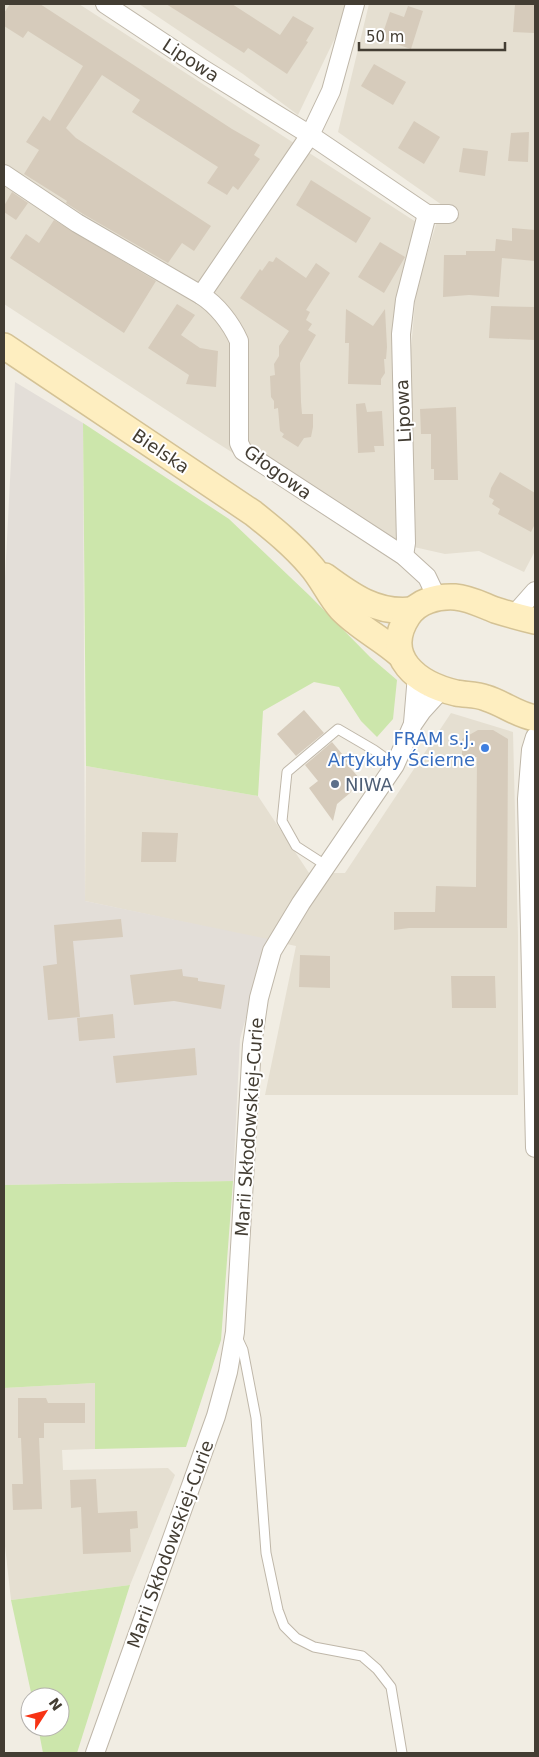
<svg xmlns="http://www.w3.org/2000/svg" width="539" height="1757" font-family="'DejaVu Sans',sans-serif">
	<style>
		.residential { fill: #e5dfd1 }
		.industrial { fill: #e3ded8 }
		.green { fill: #cce6ab }
		.building { fill: #d6cbbb }
		.lines { fill: none; stroke-linecap: round; stroke-linejoin: round }
		.service-casing { stroke: #bfb7a9; stroke-width: 11 }
		.minor-casing { stroke: #bfb7a9; stroke-width: 20 }
		.secondary-casing { stroke: #d4c295; stroke-width: 28 }
		.service { stroke: #fff; stroke-width: 9 }
		.minor { stroke: #fff; stroke-width: 18 }
		.secondary { stroke: #feeec0; stroke-width: 25 }
		.shop-dot { fill: #3f7fe0; stroke: #fff; stroke-width: 2 }
		.service-dot { fill: #5c6f8a; stroke: #fff; stroke-width: 2 }
		.labels { text-anchor: middle; dominant-baseline: central; stroke-width: 4; stroke-linejoin: round; paint-order: stroke }
		.street-label { font-size: 18px; fill: #433d33; stroke: #fff }
		.shop-label { font-size: 18px; fill: #366cbe; stroke: #fff; text-anchor: end }
		.service-label { font-size: 18px; fill: #4e5e75; stroke: #fff; text-anchor: start }
	</style>
	<rect width="100%" height="100%" fill="#f1ede3"/>
	<g class="residential">
		<polygon points="4,4 79,4 416,222 399,296 400,559 211,439 4,304"/>
		<polygon points="139,4 348,4 346,15 298,115 243,74"/>
		<polygon points="369,4 535,4 535,551 524,572 479,551 445,554 414,547 409,373 416,290 442,205 338,132"/>
		<polygon points="451,713 513,732 518,936 518,1095 265,1095 296,946 85,901 86,766 258,796 309,873 345,873"/>
		<polygon points="95,1383 95,1449 62,1450 63,1470 168,1468 175,1475 130,1585 11,1600 4,1537 4,1388"/>
	</g>
	<polygon class="industrial" points="15,382 83,423 85,901 268,939 240,1039 233,1181 4,1185 4,598"/>
	<g class="green">
		<polygon points="83,423 229,519 310,596 370,657 397,680 393,719 377,737 361,721 339,687 314,682 263,711 258,796 86,766"/>
		<polygon points="233,1181 221,1340 186,1447 95,1449 95,1383 4,1388 4,1185"/>
		<polygon points="130,1585 77,1753 43,1753 38,1727 60,1727 60,1697 32,1697 11,1600"/>
	</g>
	<g class="building">
		<polygon points="10,4 40,4 232,129 260,145 254,155 260,159 238,190 233,186 227,195 207,183 218,167 132,112 140,100 102,75 66,128 76,138 211,226 194,251 182,243 168,263 83,214 66,203 67,201 24,174 39,150 26,142 43,116 50,121 83,66 28,31 23,38 4,26 4,13"/>
		<polygon points="166,4 232,4 280,35 293,16 314,28 306,41 308,42 287,74 248,48 244,53"/>
		<polygon points="515,4 534,4 534,33 513,32"/>
		<polygon points="408,6 423,11 411,49 381,39 390,12 404,17"/>
		<polygon points="374,64 406,82 393,105 361,86"/>
		<polygon points="414,121 440,137 424,164 398,148"/>
		<polygon points="529,132 528,162 508,161 511,133"/>
		<polygon points="463,148 488,151 485,176 459,172"/>
		<polygon points="311,180 371,218 356,243 296,205"/>
		<polygon points="12,192 28,203 16,220 4,212 4,206"/>
		<polygon points="54,220 156,281 124,333 10,258 26,234 39,243"/>
		<polygon points="512,228 535,230 535,261 502,258 499,297 469,295 443,297 444,255 466,255 466,251 495,251 496,239 512,241"/>
		<polygon points="380,242 405,257 384,293 358,277"/>
		<polygon points="276,257 306,278 316,263 330,273 306,310 310,312 306,320 312,324 308,330 316,335 300,363 301,402 302,414 313,414 313,427 311,437 304,438 298,447 282,437 284,434 280,431 278,408 274,409 274,401 271,397 270,376 275,375 274,364 279,356 279,346 289,331 240,298 260,269 262,271 269,261 273,262"/>
		<polygon points="177,304 195,315 181,335 200,348 218,351 216,387 186,384 189,375 148,348"/>
		<polygon points="491,306 535,307 535,340 489,338"/>
		<polygon points="346,309 373,326 385,309 387,347 386,359 384,359 385,373 381,379 381,385 348,384 349,343 345,343"/>
		<polygon points="365,403 367,412 382,411 384,446 374,446 375,452 358,453 356,404"/>
		<polygon points="456,407 458,480 434,480 434,469 431,469 431,434 421,434 420,409"/>
		<polygon points="500,472 535,493 535,524 531,532 498,514 500,509 492,504 494,500 489,497 491,488"/>
		<polygon points="304,710 324,733 296,756 277,734"/>
		<polygon points="478,730 493,730 508,739 507,928 409,928 394,930 394,912 435,912 436,886 476,887 477,757 462,757 462,739"/>
		<polygon points="332,742 348,761 346,763 360,779 350,793 337,804 333,821 309,788 318,781 305,765"/>
		<polygon points="142,832 178,833 176,862 141,862"/>
		<polygon points="121,919 123,937 73,941 80,1017 48,1020 43,966 57,964 54,925"/>
		<polygon points="300,955 330,956 330,988 299,987"/>
		<polygon points="182,969 183,976 198,978 198,981 225,985 221,1009 174,1001 134,1005 130,975"/>
		<polygon points="451,976 495,976 496,1008 452,1008"/>
		<polygon points="113,1014 115,1038 79,1041 77,1018"/>
		<polygon points="195,1048 197,1075 116,1083 113,1056"/>
		<polygon points="18,1398 46,1398 48,1403 85,1403 85,1423 44,1423 44,1438 39,1438 42,1509 13,1510 12,1484 23,1484 21,1438 18,1438"/>
		<polygon points="96,1479 98,1513 137,1511 138,1528 130,1529 131,1552 83,1554 81,1507 71,1508 70,1480"/>
	</g>
	<g class="lines">
		<defs>
			<g id="service">
				<polyline points="327,866 296,846 282,821 287,772 338,729 374,750 395,765"/>
				<polyline points="237,1337 243,1350 256,1418 266,1553 278,1610 284,1626 296,1638 314,1647 362,1656 377,1669 391,1687 402,1753"/>
			</g>
			<g id="minor">
				<polyline points="105,4 203,69 310,135 427,214 449,214"/>
				<polyline points="4,174 77,223 201,295 310,135 331,91 355,4"/>
				<path d="M201,295C217,305 231,323 239,341V443L243,451L404,556L427,577L437,598"/>
				<polyline points="404,556 406,543 401,334 405,300 427,214"/>
				<polyline points="513,616 535,591"/>
				<polyline points="413,723 417,675"/>
				<polyline points="535,737 531,750 527,799 535,1148"/>
				<polyline points="95,1753 216,1416 228,1372 235,1332 252,1045 259,998 272,951 301,903 395,765 413,724 422,711 442,689"/>
			</g>
			<g id="secondary">
				<path d="M4,346L253,513C273,529 293,545 310,565C322,578 329,596 341,609C358,627 381,638 399,654"/>
				<path d="M325,576C352,596 377,614 412,610"/>
				<path d="M535,621C522,618 508,614 495,610C482,605 469,598 455,597C437,596 418,601 408,616C381,657 418,684 456,693C466,695 476,694 486,698C503,703 517,715 535,718"/>
			</g>
		</defs>
		<use href="#service" class="service-casing"/>
		<use href="#minor" class="minor-casing"/>
		<use href="#secondary" class="secondary-casing"/>
		<use href="#service" class="service"/>
		<use href="#minor" class="minor"/>
		<use href="#secondary" class="secondary"/>
	</g>
	<circle class="shop-dot" cx="485" cy="748" r="5"/>
	<circle class="service-dot" cx="335" cy="784" r="5"/>
	<g class="labels">
		<g class="street-label">
			<text transform="translate(191 60) rotate(33)">Lipowa</text>
			<text transform="translate(403 411) rotate(-93)">Lipowa</text>
			<text transform="translate(161 451) rotate(34)">Bielska</text>
			<text transform="translate(278 472) rotate(36)">Głogowa</text>
			<text transform="translate(249 1127) rotate(-86)">Marii Skłodowskiej-Curie</text>
			<text transform="translate(170 1544) rotate(-70)">Marii Skłodowskiej-Curie</text>
		</g>
		<g class="shop-label">
			<text x="475" y="738">FRAM s.j.<tspan x="475" dy="21">Artykuły Ścierne</tspan></text>
		</g>
		<g class="service-label">
			<text x="345" y="784">NIWA</text>
		</g>
	</g>
	<rect width="539" height="1757" fill="none" stroke="#433d33" stroke-width="10"/>
	<g transform="translate(45 1712) rotate(54)"><circle r="24" fill="#ffffff" stroke="#b4b1ad"/>
	<path d="M0-4L9 19L0 12L-9 19Z" fill="#f73314"/>
	<text y="-8" font-size="14" font-weight="bold" text-anchor="middle" fill="#433d33">N</text>
	</g>
	<path d="M359 42v8h146v-8" fill="none" stroke="#433d33" stroke-width="2.5"/>
	<text x="366" y="42" font-size="15" fill="#433d33" stroke="#ffffff" stroke-width="4" paint-order="stroke">50 m</text>
</svg>
